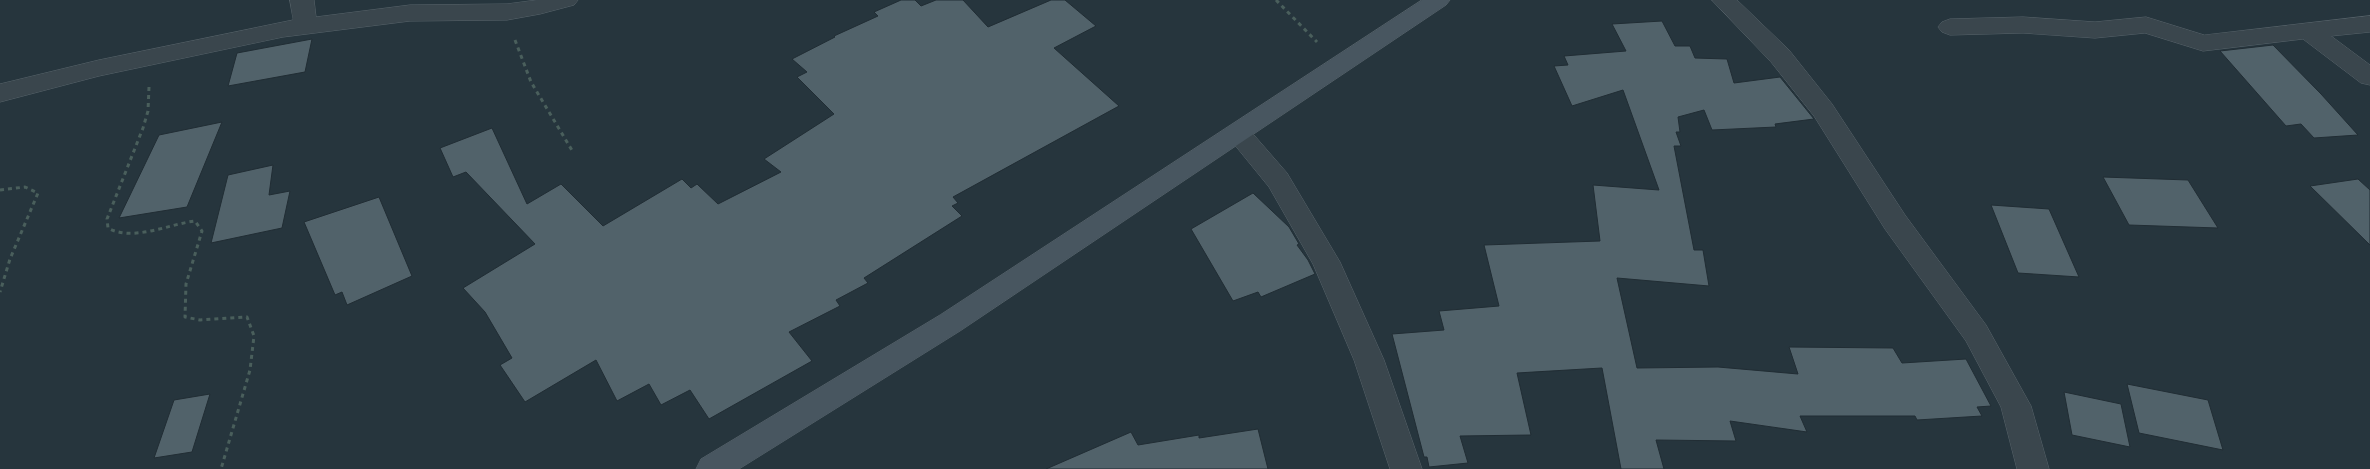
<svg xmlns="http://www.w3.org/2000/svg" width="2370" height="469" font-family="Jost,sans-serif">
	<style>
		.building { fill: #51626a; stroke: #212d34 }
		.lines { fill: none; stroke-linecap: round; stroke-linejoin: round }
		.street-casing { stroke: #58646b; stroke-width: 1 }
		.secondary-casing { stroke: #58646b; stroke-width: 1 }
		.path { stroke: #4a5f5c; stroke-width: 3; stroke-dasharray: 4 4; stroke-linecap: butt }
		.street { fill: #3a464d; fill-rule: evenodd }
		.secondary { fill: #485660; fill-rule: evenodd }
	</style>
	<rect width="100%" height="100%" fill="#26353d"/>
	<g class="building">
		<polygon points="901,0 915,0 921,6 936,0 963,0 988,27 1051,0 1065,0 1096,26 1054,48 1119,106 953,197 958,203 952,206 962,216 864,278 868,283 836,300 840,306 789,332 812,361 709,419 690,390 661,405 649,384 617,401 596,360 525,402 500,365 512,358 485,312 463,288 535,244 466,172 453,177 440,148 492,128 527,204 561,184 603,226 682,179 691,188 697,184 718,204 781,172 764,159 834,114 797,77 807,72 792,59 835,37 834,36 878,16 874,12"/>
		<polygon points="1662,21 1675,46 1690,46 1695,58 1727,59 1734,83 1780,77 1814,119 1775,124 1776,127 1712,130 1704,110 1678,117 1680,132 1676,132 1681,146 1674,146 1694,250 1703,250 1709,286 1617,278 1637,368 1718,367 1798,374 1789,347 1893,348 1902,363 1966,359 1991,406 1977,407 1982,416 1917,420 1915,416 1800,416 1807,432 1730,421 1736,441 1656,440 1664,469 1621,469 1602,368 1517,373 1531,435 1460,436 1468,463 1429,467 1427,457 1424,457 1392,334 1444,330 1439,311 1499,306 1484,245 1600,241 1593,185 1659,190 1623,90 1572,106 1554,66 1568,65 1564,56 1626,51 1612,24"/>
		<polygon points="312,39 305,72 228,86 237,53"/>
		<polygon points="2273,45 2321,94 2358,135 2314,138 2301,124 2286,126 2220,51"/>
		<polygon points="222,122 187,207 119,218 159,135"/>
		<polygon points="273,165 269,195 290,191 282,228 211,243 228,175"/>
		<polygon points="2103,177 2188,180 2218,228 2129,225"/>
		<polygon points="2358,179 2370,190 2370,245 2310,186"/>
		<polygon points="1253,193 1289,227 1299,244 1297,245 1308,260 1315,274 1261,297 1258,292 1233,301 1191,229"/>
		<polygon points="379,197 412,276 347,305 342,292 335,295 304,222"/>
		<polygon points="1991,205 2049,209 2079,277 2018,273"/>
		<polygon points="2127,384 2208,400 2223,450 2139,433"/>
		<polygon points="2064,392 2121,404 2130,447 2072,435"/>
		<polygon points="210,394 192,452 154,458 174,400"/>
		<polygon points="1258,429 1268,469 1046,469 1131,432 1138,445 1199,435 1199,438"/>
	</g>
	<g class="lines">
		<defs>
			<g id="street">
				<polygon points="290,0 314,0 316,17 410,5 507,4 537,0 578,0 574,5 540,14 507,20 410,21 283,37 99,76 0,102 0,84 99,60 293,20"/>
				<polygon points="1712,0 1737,0 1789,50 1832,104 1905,215 1986,325 2031,406 2049,469 2017,469 2001,407 1966,341 1885,229 1814,116 1771,62"/>
				<polygon points="2370,16 2370,32 2331,36 2370,65 2370,85 2361,83 2303,39 2203,51 2145,33 2095,38 2023,33 1950,35 1942,32 1938,27 1942,22 1950,19 2023,17 2095,22 2146,17 2204,35"/>
				<polygon points="1238,124 1247,127 1287,173 1340,262 1384,360 1422,469 1390,469 1354,360 1313,264 1269,187 1225,133 1229,127"/>
			</g>
			<polygon id="secondary" points="1422,0 1450,0 1446,5 960,331 739,469 696,469 701,459 940,315"/>
		</defs>
		<use href="#street" class="street-casing"/>
		<use href="#secondary" class="secondary-casing"/>
		<g class="path">
			<polyline points="1276,0 1317,42"/>
			<polyline points="515,40 531,82 573,152"/>
			<path d="M149,87L148,111L143,128L107,219L108,228C133,242 169,224 195,221L202,231L186,284L185,317L200,320L247,317L254,336L250,370L221,469"/>
			<polyline points="0,190 25,187 38,193 10,259 0,292"/>
		</g>
		<use href="#street" class="street"/>
		<use href="#secondary" class="secondary"/>
	</g>
</svg>
